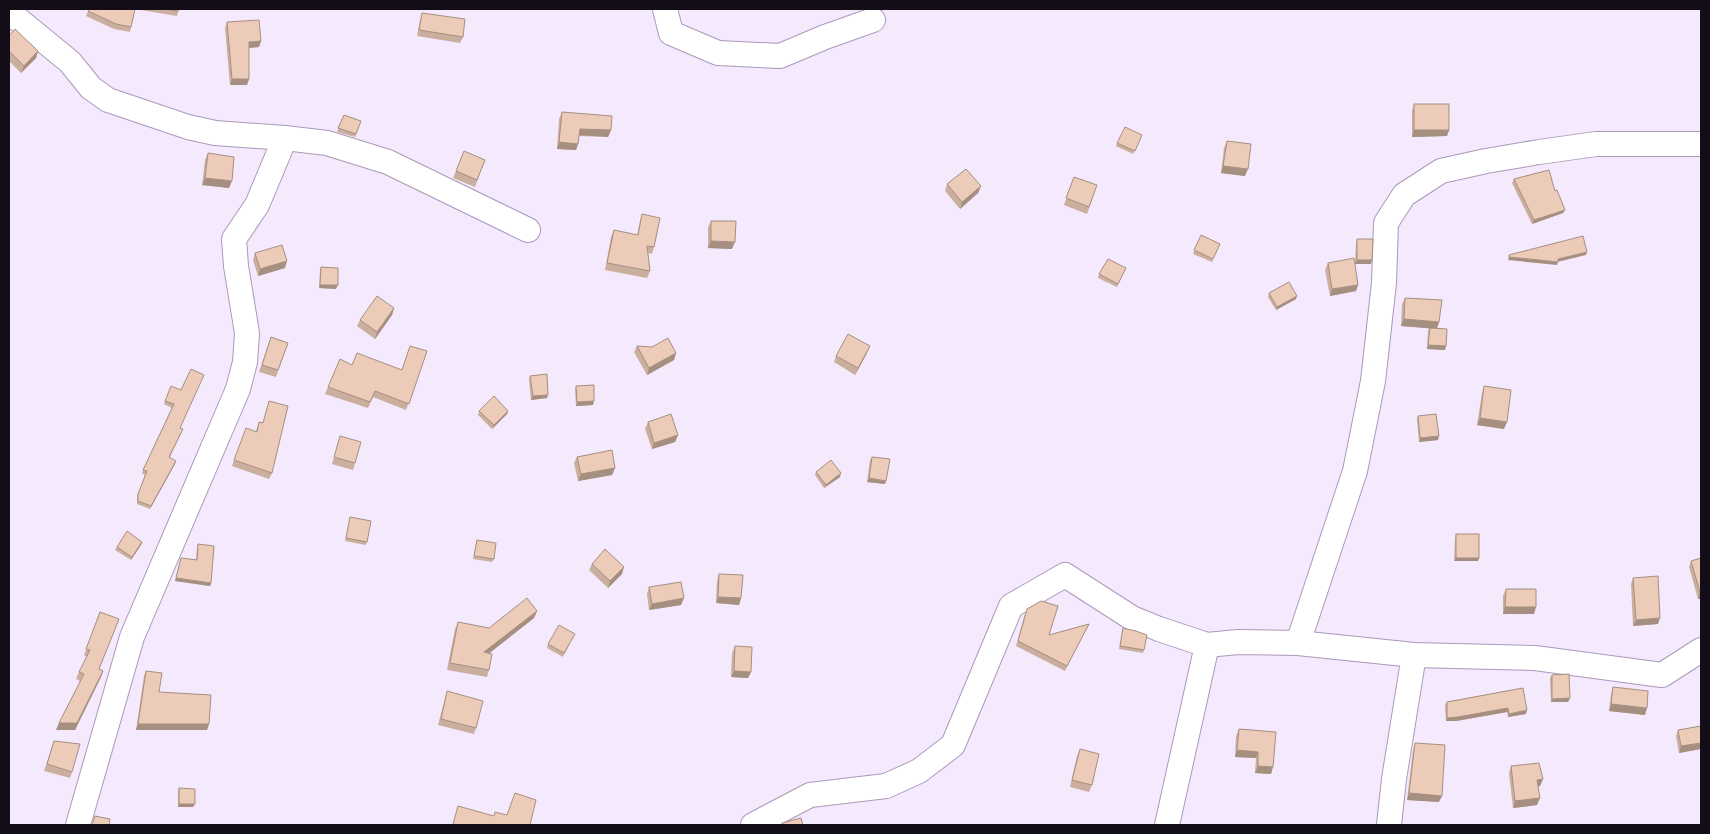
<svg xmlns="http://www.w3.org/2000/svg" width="1710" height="834" font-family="Ubuntu,sans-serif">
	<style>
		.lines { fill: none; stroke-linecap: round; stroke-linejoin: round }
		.minor-casing { stroke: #ab99b9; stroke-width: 26 }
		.minor { stroke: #fff; stroke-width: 24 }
		.wall { fill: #cbaf9e }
		.shaded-wall { fill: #a58f81 }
		.building { fill: #ecccb8; stroke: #a58f81 }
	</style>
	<rect width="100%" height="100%" fill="#f4e9fd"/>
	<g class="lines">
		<defs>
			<g id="minor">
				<polyline points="665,9 671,33 718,53 780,56 825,37 873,20"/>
				<polyline points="9,12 70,62 91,88 108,100 188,127 215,133 285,138 327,143 388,162 528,230"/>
				<polyline points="1298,643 1355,471 1373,381 1384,283 1386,223 1404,195 1441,171 1486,161 1539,152 1596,144 1701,144"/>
				<polyline points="78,825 132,637 238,389 245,362 247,333 236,266 234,239 257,205 285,138"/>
				<polyline points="753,825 810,795 886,786 919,771 953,745 1011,606 1065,575 1132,618 1159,629 1207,645 1238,642 1298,643 1414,655 1535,658 1662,675 1701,650"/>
				<polyline points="1167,825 1207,645"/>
				<polyline points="1389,825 1394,779 1414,655"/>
			</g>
		</defs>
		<use href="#minor" class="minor-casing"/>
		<use href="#minor" class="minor"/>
	</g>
	<g class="wall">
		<polygon points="89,9 179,9 177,16 135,9 130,32 114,29 86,16"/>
		<polygon points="422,13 463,37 460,43 417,36 420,20"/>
		<polygon points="227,22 261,41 259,47 249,48 249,79 247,85 230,85 225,28"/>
		<polygon points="9,36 38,51 36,58 21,73 9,61"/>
		<polygon points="1414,104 1449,130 1447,136 1412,137 1412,111"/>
		<polygon points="562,112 611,130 608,137 579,136 578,144 576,150 557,149 559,119"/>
		<polygon points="344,115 361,121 355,137 337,132"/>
		<polygon points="1141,138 1133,154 1116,146 1117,143"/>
		<polygon points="1227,141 1245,176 1221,173 1224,148"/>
		<polygon points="208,153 229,188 202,185 205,160"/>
		<polygon points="485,160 475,187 453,178 456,171"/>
		<polygon points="1074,177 1097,185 1087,214 1064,205"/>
		<polygon points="1514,179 1555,191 1563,213 1532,224 1512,183"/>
		<polygon points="947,184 981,186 978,193 960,209 945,191"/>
		<polygon points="642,214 654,247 652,254 648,253 650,271 647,278 605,270 611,237 614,230 637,235 640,221"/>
		<polygon points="711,221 732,249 708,248 708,227"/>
		<polygon points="1201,235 1220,244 1212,262 1193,254"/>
		<polygon points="1357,239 1372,260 1371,264 1355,264 1356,243"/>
		<polygon points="255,253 285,268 258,276 253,260"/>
		<polygon points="1328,263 1358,285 1356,291 1330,296 1325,270"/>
		<polygon points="321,267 336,289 319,288 320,270"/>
		<polygon points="1126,268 1117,287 1098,278 1099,274"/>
		<polygon points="1269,293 1296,299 1276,310 1268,297"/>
		<polygon points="1405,298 1437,328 1445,350 1427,349 1428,331 1429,328 1401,326 1402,304"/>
		<polygon points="394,308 392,315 375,339 357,326 360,320"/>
		<polygon points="271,337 288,343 276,377 259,372"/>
		<polygon points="637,346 676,353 674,360 647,375 634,352"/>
		<polygon points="427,351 406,410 373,397 368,408 325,394 328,387 352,365 401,370"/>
		<polygon points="867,353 855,375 834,362 836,356"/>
		<polygon points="530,376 547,398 531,400 529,380"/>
		<polygon points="171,386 181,428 183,429 170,457 175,464 150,509 137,504 137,497 145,475 142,473 143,470 172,408 164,404"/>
		<polygon points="576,386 593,405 576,406 575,389"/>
		<polygon points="1484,386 1504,429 1477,425 1482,393"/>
		<polygon points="269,401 272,473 269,479 232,466 234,460 256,431 259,422 263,422"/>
		<polygon points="479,411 508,411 507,414 492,429 478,415"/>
		<polygon points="1418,416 1438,440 1419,442 1417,419"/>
		<polygon points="648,422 678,435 675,442 652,449 645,429"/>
		<polygon points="340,436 355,463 353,470 332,464"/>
		<polygon points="577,457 615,468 612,475 578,481 574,463"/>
		<polygon points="872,457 886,481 885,484 867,482 870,460"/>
		<polygon points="816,472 840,477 824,488 815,475"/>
		<polygon points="350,517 367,542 366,545 345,541"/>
		<polygon points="1456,534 1478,561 1454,561 1455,538"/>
		<polygon points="477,540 494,559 492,562 473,559"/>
		<polygon points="142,542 141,545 131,560 115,550 117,547"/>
		<polygon points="198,544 211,583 210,586 175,581 181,558 196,560 197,548"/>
		<polygon points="1701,558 1701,599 1698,599 1689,567 1691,561"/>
		<polygon points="592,564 622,574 608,588 589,570"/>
		<polygon points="719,574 741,598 739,605 716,603 717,581"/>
		<polygon points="1633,578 1658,624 1633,626 1631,584"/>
		<polygon points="649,587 681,605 649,610 647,594"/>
		<polygon points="1506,589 1534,614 1503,614 1503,596"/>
		<polygon points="537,611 534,618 489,653 489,670 487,677 447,670 455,629 458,622 489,628"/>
		<polygon points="100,612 100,669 103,671 101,677 75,730 56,730 80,681 76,679 79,672 87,657 84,655"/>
		<polygon points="1025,614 1049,635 1089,624 1065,671 1016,646"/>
		<polygon points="1123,628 1144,650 1143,653 1119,649"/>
		<polygon points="575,634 563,657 547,648 548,644"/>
		<polygon points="735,646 751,672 748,678 731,677 732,653"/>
		<polygon points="146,671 159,692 209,724 207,730 136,730 144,676"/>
		<polygon points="1552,675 1570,698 1568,702 1551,702 1550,678"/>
		<polygon points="1613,687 1645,715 1609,711 1611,694"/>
		<polygon points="1523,688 1526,714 1508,717 1507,712 1456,721 1446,721 1445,705 1447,702"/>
		<polygon points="447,691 476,728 474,734 438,725"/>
		<polygon points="1701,726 1701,749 1679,753 1676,736 1678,730"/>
		<polygon points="1239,729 1276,732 1271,774 1255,773 1256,758 1235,757 1236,736"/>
		<polygon points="54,741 72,772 70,778 44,771"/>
		<polygon points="1415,743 1439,802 1407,800 1413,750"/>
		<polygon points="1080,749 1092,785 1089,792 1070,787 1077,756"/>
		<polygon points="1511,766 1543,779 1540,786 1538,786 1537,805 1513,808 1509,773"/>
		<polygon points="179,788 193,807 178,807 178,791"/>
	</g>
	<g class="shaded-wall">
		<polygon points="261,41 259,47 247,48 249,42"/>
		<polygon points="38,51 36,58 21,73 24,66"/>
		<polygon points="232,79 249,79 247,85 230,85"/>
		<polygon points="580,129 611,130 608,137 577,135"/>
		<polygon points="1414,130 1449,130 1447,136 1412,137"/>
		<polygon points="559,142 578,144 576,150 557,149"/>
		<polygon points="1223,166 1248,169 1245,176 1221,173"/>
		<polygon points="205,178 232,181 229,188 202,185"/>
		<polygon points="981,186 978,193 960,209 962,202"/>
		<polygon points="1565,210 1563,213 1532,224 1534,220"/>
		<polygon points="711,241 735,242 732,249 708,248"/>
		<polygon points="1587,252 1586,255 1557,262 1558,262 1557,265 1508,260 1509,257 1558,259"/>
		<polygon points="1357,260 1372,260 1371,264 1355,264"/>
		<polygon points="287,261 285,268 258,276 260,269"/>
		<polygon points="320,285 338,285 336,289 319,288"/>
		<polygon points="1358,285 1356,291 1330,296 1332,289"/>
		<polygon points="1297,296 1296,299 1276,310 1277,307"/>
		<polygon points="394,308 392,315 375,339 377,332"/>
		<polygon points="1404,319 1439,322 1437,329 1401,326"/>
		<polygon points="1428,345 1446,346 1445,350 1427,349"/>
		<polygon points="870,346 867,353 855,375 858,368"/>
		<polygon points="676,353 674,360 647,375 649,368"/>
		<polygon points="548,395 547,398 531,400 533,396"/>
		<polygon points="594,401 593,405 576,406 577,402"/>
		<polygon points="508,411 507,414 492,429 494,425"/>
		<polygon points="1480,418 1507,422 1504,429 1477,425"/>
		<polygon points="678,435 675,442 652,449 654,443"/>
		<polygon points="1439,436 1438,440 1419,442 1420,438"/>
		<polygon points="176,461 175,464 150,509 151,506"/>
		<polygon points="615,468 612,475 578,481 581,474"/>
		<polygon points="841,473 840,477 824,488 826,485"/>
		<polygon points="869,478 886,481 885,484 867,482"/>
		<polygon points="142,542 141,545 131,560 132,557"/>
		<polygon points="1456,558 1479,558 1478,561 1454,561"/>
		<polygon points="624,567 622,574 608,588 610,581"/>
		<polygon points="176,578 211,583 210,586 175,581"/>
		<polygon points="1700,592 1701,592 1701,599 1698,599"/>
		<polygon points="718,597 741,598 739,605 716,603"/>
		<polygon points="684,598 681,605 649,610 652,604"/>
		<polygon points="1505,607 1536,607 1534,614 1503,614"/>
		<polygon points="537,611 534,618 482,659 484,652"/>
		<polygon points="1660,618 1658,624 1633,626 1636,620"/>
		<polygon points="103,671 101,677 75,730 56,730 59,723"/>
		<polygon points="734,671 751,672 748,678 731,677"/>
		<polygon points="1570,698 1568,702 1551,702 1552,699"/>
		<polygon points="1611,704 1647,708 1645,715 1609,711"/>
		<polygon points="1508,708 1507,712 1456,721 1446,721 1447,718"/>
		<polygon points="1527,710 1526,714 1508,717 1509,714"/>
		<polygon points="138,724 209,724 207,730 136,730"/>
		<polygon points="1701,743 1701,749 1679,753 1681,746"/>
		<polygon points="1237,750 1258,752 1256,758 1235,757"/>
		<polygon points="1258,766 1273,767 1271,774 1255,773"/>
		<polygon points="1543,779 1540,786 1535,787 1537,780"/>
		<polygon points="1409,793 1442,796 1439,802 1407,800"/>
		<polygon points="1540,798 1537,805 1513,808 1515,801"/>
		<polygon points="179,804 195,804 193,807 178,807"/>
	</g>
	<g class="building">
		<polygon points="89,9 135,9 131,27 116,24 88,11"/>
		<polygon points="164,9 179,9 178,11"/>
		<polygon points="422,13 465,19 463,37 419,30"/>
		<polygon points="259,20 261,41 249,42 249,79 232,79 227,22"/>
		<polygon points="15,29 38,51 24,66 9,51 9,36"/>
		<rect x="1414" y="104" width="35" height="26"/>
		<polygon points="562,112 612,116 611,130 580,129 578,144 559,142"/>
		<polygon points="344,115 361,121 356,134 338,128"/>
		<polygon points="1125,127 1142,135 1135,151 1117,143"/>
		<polygon points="1227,141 1251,144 1248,169 1223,166"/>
		<polygon points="464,151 485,160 477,180 456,171"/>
		<polygon points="208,153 234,157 232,181 205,178"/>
		<polygon points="966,169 981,186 962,202 947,184"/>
		<polygon points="1549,170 1555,191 1557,190 1565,210 1534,220 1514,179"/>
		<polygon points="1074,177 1097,185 1089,207 1066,198"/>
		<polygon points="642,214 660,218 654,247 647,246 650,271 607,263 614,230 638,235"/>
		<polygon points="711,221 736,221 735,242 711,241"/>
		<polygon points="1201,235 1220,244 1213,259 1194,250"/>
		<polygon points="1583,236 1587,252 1558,259 1558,262 1509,257 1509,255"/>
		<polygon points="1357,239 1373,239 1372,260 1357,260"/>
		<polygon points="282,245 287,261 260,269 255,253"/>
		<polygon points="1354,258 1358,285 1332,289 1328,263"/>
		<polygon points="1108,259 1126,268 1118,284 1099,274"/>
		<polygon points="321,267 338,268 338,285 320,285"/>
		<polygon points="1289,282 1297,296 1277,307 1269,293"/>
		<polygon points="377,296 394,308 377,332 360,320"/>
		<polygon points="1405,298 1442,300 1439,322 1404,319"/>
		<polygon points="1430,328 1447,329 1446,346 1428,345"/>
		<polygon points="848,334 870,346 858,368 836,356"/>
		<polygon points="271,337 288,343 278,370 262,365"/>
		<polygon points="668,338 676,353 649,368 637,346 652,347"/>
		<polygon points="410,346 427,351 409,404 375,391 370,402 328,387 340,359 352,365 357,353 402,370"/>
		<polygon points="191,369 204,375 180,428 183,429 169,457 176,461 151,506 138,501 138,494 147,471 143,470 174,404 165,401 171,386 181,390"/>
		<polygon points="547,374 548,395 533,396 530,376"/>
		<polygon points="594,385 594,401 577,402 576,386"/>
		<polygon points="1484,386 1511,390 1507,422 1480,418"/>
		<polygon points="494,396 508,411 494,425 479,411"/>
		<polygon points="269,401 288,406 272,473 234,460 246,428 257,432 259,422 263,423"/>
		<polygon points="671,414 678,435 654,443 648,422"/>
		<polygon points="1436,414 1439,436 1420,438 1418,416"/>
		<polygon points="340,436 361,442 355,463 334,457"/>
		<polygon points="612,450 615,468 581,474 577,457"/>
		<polygon points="872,457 890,459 886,481 869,478"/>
		<polygon points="831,460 841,473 826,485 816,472"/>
		<polygon points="350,517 371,521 367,542 346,538"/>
		<polygon points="127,531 142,542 132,557 117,547"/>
		<rect x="1456" y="534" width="23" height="24"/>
		<polygon points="477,540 496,543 494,559 474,556"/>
		<polygon points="198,544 214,546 211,583 176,578 181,558 197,560"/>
		<polygon points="605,549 624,567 610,581 592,564"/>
		<polygon points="1701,558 1701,592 1700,592 1691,561"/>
		<polygon points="719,574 743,575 741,598 718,597"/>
		<polygon points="1658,576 1660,618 1636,620 1633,578"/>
		<polygon points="681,582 684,598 652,604 649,587"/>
		<polygon points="1506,589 1536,589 1536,607 1505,607"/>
		<polygon points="527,598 537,611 484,652 492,654 489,670 450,663 458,622 489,628"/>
		<polygon points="1041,601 1058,606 1049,635 1089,624 1067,666 1018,641 1027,609"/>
		<polygon points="100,612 119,619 99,669 103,671 77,723 59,723 84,674 79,672 90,650 86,649"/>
		<polygon points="559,625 575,634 564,653 548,644"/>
		<polygon points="1123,628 1136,631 1147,635 1144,650 1120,646"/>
		<polygon points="735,646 752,647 751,672 734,671"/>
		<polygon points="146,671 162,673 159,692 211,695 209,724 138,724"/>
		<polygon points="1569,674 1570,698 1552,699 1552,675"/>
		<polygon points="1613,687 1648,691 1647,708 1611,704"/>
		<polygon points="1523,688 1527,710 1509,714 1508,708 1458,717 1447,718 1447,702"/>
		<polygon points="447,691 483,701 476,728 441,719"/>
		<polygon points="1701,726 1701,743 1681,746 1678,730"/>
		<polygon points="1239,729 1276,732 1273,767 1258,766 1258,752 1237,750"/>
		<polygon points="54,741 80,744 72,772 47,764"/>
		<polygon points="1415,743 1445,745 1442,796 1409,793"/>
		<polygon points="1080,749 1099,754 1092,785 1072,780"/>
		<polygon points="1539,763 1543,779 1537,780 1540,798 1515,801 1511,766"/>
		<polygon points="179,788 195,789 195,804 179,804"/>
		<polygon points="515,793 536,800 530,825 457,825 453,824 458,806 494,816 495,812 507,815"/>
		<polygon points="95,816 110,819 109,825 91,825 93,822"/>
		<polygon points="801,818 803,825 783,825 782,823"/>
	</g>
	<rect width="1710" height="834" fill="none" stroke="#130d18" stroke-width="20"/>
</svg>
